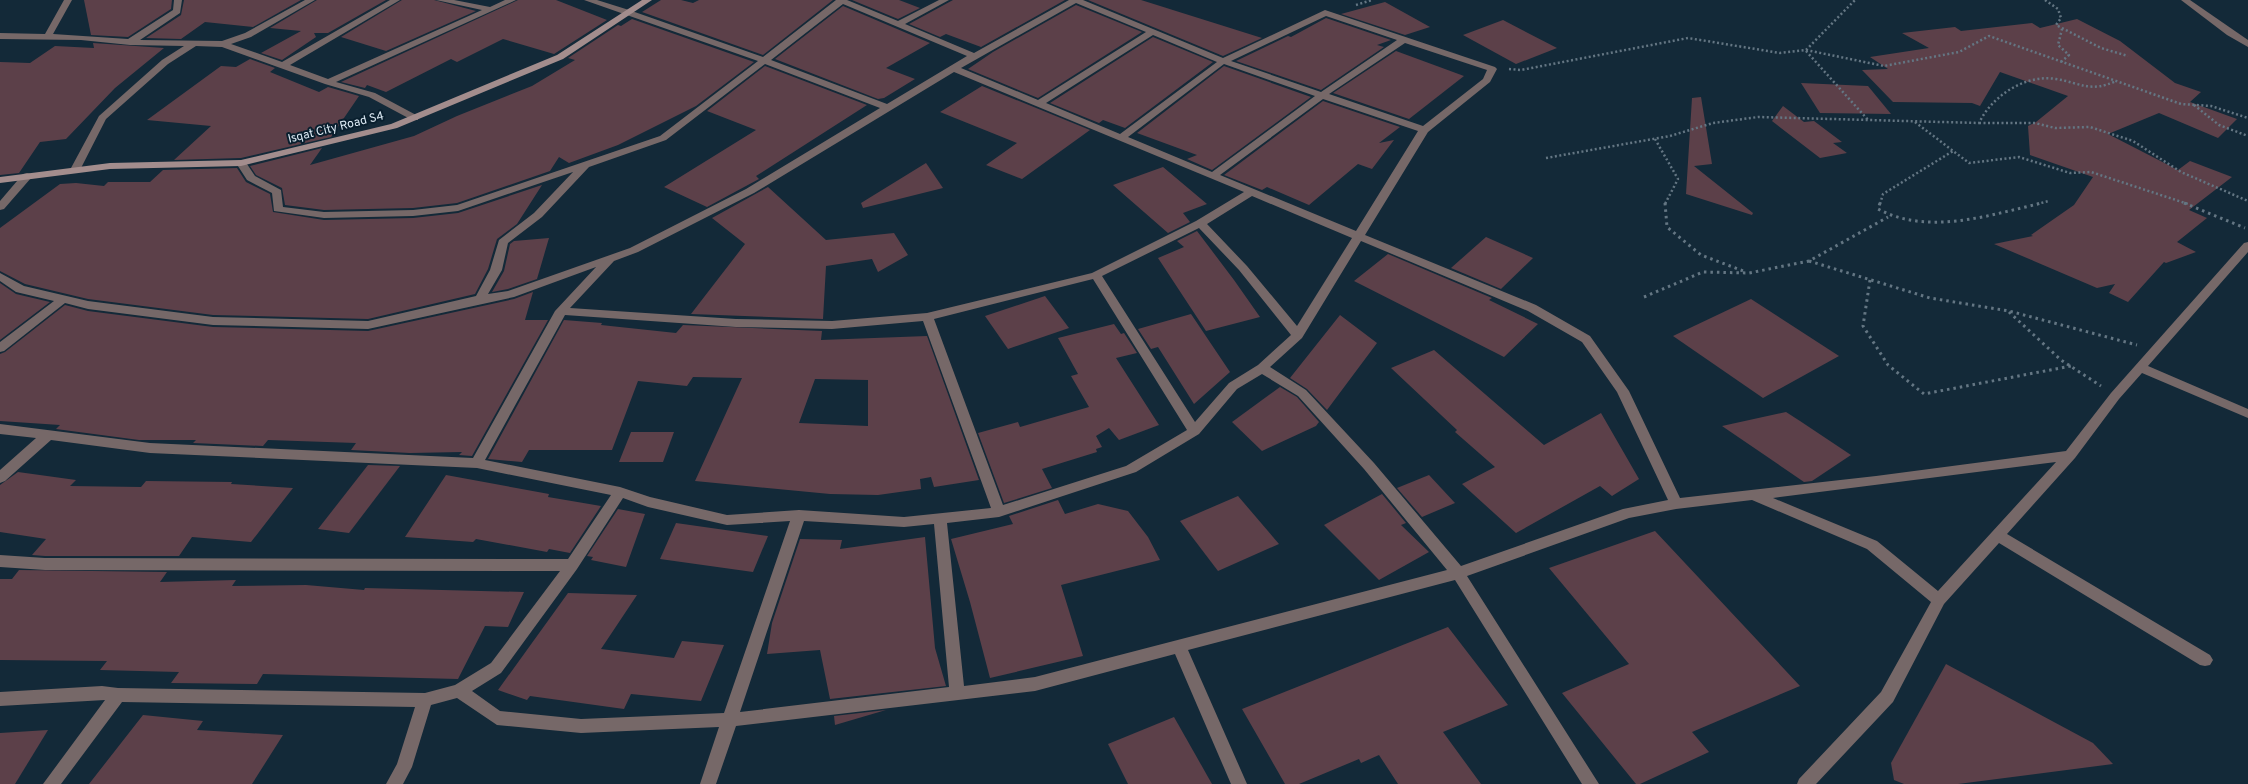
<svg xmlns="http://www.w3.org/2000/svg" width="2248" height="784" font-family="Overpass,sans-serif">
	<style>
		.building { fill: #5c4049; fill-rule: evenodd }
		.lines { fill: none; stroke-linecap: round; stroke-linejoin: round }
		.path-far1 { stroke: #647683; stroke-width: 2.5; stroke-dasharray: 2 2.5; stroke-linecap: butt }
		.path { stroke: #647683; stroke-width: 3; stroke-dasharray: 2.5 4; stroke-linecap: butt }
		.street { fill: #766868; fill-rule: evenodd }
		.secondary { fill: #a38d8d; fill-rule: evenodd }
		.labels { text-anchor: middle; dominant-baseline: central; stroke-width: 4; stroke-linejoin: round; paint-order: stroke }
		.far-street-label { font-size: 12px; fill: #deebf5; stroke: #091f2e }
	</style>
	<rect width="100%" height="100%" fill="#132938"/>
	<g class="building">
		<polygon points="84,0 172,0 171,9 128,37 91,35"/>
		<polygon points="184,0 301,0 253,27 205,22 181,39 146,38 181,15"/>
		<polygon points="317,0 386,0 328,33 314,33 316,37 282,60 261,53 301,31 270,28"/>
		<polygon points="402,0 434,0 476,11 386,51 341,37"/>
		<polygon points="518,0 556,0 607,20 554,54 503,39 457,62 451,59 386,92 367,85 365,88 341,82"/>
		<polygon points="661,0 681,0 693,3 699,0 833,0 763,55 642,12"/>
		<polygon points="852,0 899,0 920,8 898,19"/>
		<polygon points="953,0 1065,0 981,47 946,34 940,37 909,24"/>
		<polygon points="1088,0 1141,0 1262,38 1223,56"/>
		<polygon points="1385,2 1430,27 1405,35 1341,14"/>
		<polygon points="1076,5 1142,32 1038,98 968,69 993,52"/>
		<polygon points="843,6 930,43 886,68 915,79 884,98 878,99 775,59"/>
		<polygon points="1326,18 1391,40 1377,45 1384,47 1321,90 1236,61 1288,36 1291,37"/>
		<polygon points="632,19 754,62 696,106 618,145 569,163 559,157 550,171 457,203 413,208 324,210 285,205 282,188 256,175 250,166 322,148 310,165 414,136 457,116 532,86 575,60 568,58 618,25 621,26"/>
		<polygon points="2077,19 2120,41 2175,83 2201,92 2190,102 2237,119 2218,138 2159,113 2108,134 2178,170 2190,161 2232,177 2189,210 2207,218 2177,242 2196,252 2166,263 2164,262 2128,302 2109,293 2115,284 2097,288 1994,244 2033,236 2031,235 2074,205 2093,177 2030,155 2028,126 2036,122 2068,96 2000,72 1980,106 1972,103 1893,102 1862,70 1888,69 1870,57 1929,48 1902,33 1955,27 1961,31 2032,23 2040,28"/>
		<polygon points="1503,20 1557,48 1516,64 1463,35"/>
		<polygon points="1153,37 1213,62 1125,128 1103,120 1099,123 1050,103"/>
		<polygon points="93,43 164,48 115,88 66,139 40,142 19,173 0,175 0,62 30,63 55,46 94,48"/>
		<polygon points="1396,51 1464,76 1409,119 1333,93"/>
		<polygon points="250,59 275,68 270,72 319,92 328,87 359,96 331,137 241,158 174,160 211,126 147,120 221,66 236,67"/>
		<polygon points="765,66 867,105 756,176 759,179 707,207 664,187 756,130 707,111"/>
		<polygon points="1224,66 1311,97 1212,170 1187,159 1197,155 1137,133"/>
		<polygon points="1801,83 1868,86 1891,114 1820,113"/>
		<polygon points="982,86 1090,130 1022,179 986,165 1017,143 940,112"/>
		<polygon points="1701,97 1712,164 1694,166 1753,213 1752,215 1686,194 1692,98"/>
		<polygon points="1323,101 1400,127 1379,143 1394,140 1372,169 1358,164 1309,205 1267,187 1262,190 1224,175"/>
		<polygon points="1783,106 1804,122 1814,121 1842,142 1833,143 1847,153 1820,158 1772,121"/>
		<polygon points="926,163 943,188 863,208 861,203"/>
		<polygon points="1163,167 1207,204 1183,213 1190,222 1168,233 1113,185"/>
		<polygon points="237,168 246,182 270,194 273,212 324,220 413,218 458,213 542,185 517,224 497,239 488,269 475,294 368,319 213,315 88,299 25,284 0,271 0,228 60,184 76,183 104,186 108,182 150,182 163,170"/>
		<polygon points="768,187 826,240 894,233 908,255 878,272 872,259 826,266 823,319 691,314 745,244 712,218"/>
		<polygon points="1197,231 1234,280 1260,317 1206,331 1158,258 1184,247 1177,241"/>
		<polygon points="1486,237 1533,258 1501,289 1451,268"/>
		<polygon points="549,238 537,279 508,289 492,292 504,271 510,244 514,241"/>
		<polygon points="1388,254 1492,298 1489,300 1538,324 1504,357 1354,281"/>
		<polygon points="0,283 16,294 50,302 0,340"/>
		<polygon points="533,292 525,320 548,320 472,456 459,455 462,452 410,453 351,450 356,443 268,440 263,446 193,443 196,440 139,440 56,429 60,425 0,421 0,354 5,352 65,305 88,311 213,327 368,331 514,299"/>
		<polygon points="1045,296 1069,328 1008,349 985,316"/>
		<polygon points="1751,299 1839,356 1763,398 1673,336"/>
		<polygon points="1191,314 1230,372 1194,404 1158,347 1151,349 1138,329"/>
		<polygon points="1340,315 1377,343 1327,410 1307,389 1290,378"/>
		<path d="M564,320L602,323L601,325L676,333L683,325L822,331L821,340L927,336L979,480L934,487L931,477L920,479L921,489L878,495L830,494L695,481L742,378L693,377L687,386L638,381L612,450H529L522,462L488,459ZM815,379L868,380V426L799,423Z"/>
		<polygon points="1114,324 1121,334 1124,333 1137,353 1116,358 1159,425 1119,440 1109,428 1096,436 1102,447 1096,449 1097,452 1042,469 1052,488 1004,503 978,433 1018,422 1020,427 1089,407 1071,376 1078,374 1058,338"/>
		<polygon points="1434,350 1544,445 1601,413 1639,479 1612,496 1600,486 1516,533 1462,484 1495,467 1455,432 1457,430 1391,368"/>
		<polygon points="1280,387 1297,397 1319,422 1316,426 1262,451 1232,422"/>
		<polygon points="1786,412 1800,421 1851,455 1812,481 1804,482 1722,426"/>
		<polygon points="631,432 674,432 663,462 619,462"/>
		<polygon points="368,465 400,466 349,533 318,529"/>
		<polygon points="18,472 76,480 70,486 141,487 146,481 232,482 231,484 293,488 251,542 192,537 179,556 45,556 32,555 46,539 0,532 0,485"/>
		<polygon points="446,475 549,494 548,497 601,506 570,553 549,549 547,552 476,539 473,542 405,537"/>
		<polygon points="1429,475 1455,503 1422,517 1397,488"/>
		<polygon points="1382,494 1406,523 1401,525 1429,552 1379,580 1324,525"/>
		<polygon points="1238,496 1279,544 1218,571 1180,521"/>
		<polygon points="1058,500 1065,514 1098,504 1128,511 1148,537 1160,560 1061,585 1083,656 990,678 970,602 951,539 1013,524 1009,516"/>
		<polygon points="618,509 645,514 626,567 591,560 593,557 587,556"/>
		<polygon points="676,523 768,536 753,572 660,559"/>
		<polygon points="1655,531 1800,686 1692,732 1709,752 1640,784 1636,784 1562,693 1629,664 1549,568"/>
		<polygon points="925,537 935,648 946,686 830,699 820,650 767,654 772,623 800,539 842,540 840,549"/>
		<polygon points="19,570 167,572 160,582 236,580 232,586 306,585 364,590 365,588 524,592 508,627 485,626 458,679 263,674 257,684 171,683 179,672 100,670 107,661 0,660 0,579 12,579"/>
		<polygon points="568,593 637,595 601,649 674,658 682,641 724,645 701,701 631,694 624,709 530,696 527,700 498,690"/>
		<polygon points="1448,627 1508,705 1443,732 1481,784 1398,784 1379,755 1361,763 1359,759 1299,784 1285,784 1242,709"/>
		<polygon points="1946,664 2093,743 2113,764 1958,784 1904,784 1894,780 1891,763"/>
		<polygon points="886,710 835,725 834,716"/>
		<polygon points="143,715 203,721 197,730 283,735 252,784 89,784"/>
		<polygon points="1174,717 1212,784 1128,784 1108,744"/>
		<polygon points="48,730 15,784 0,784 0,733"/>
	</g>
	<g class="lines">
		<g class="path-far1">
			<polyline points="2045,0 2058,9 2061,18 2056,25 2101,48 2128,56"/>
			<polyline points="1356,5 1372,0"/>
			<polyline points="1806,50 1884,66 1959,52 1989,36 2181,104 2211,106 2248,118"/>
			<polyline points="1806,51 1869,121"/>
			<polyline points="2061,62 2069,55 2058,45 2062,29"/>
			<polyline points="1509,69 1521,70 1688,38 1780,53 1806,50 1855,0"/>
			<polyline points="2194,105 2219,125 2248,136"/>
			<polyline points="1915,122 1969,163 2019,157 2070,173 2091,172 2188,204"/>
			<polyline points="1979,123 2035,123 2055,128 2090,127 2133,141 2181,172 2248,201"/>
			<polyline points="1655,139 1678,179 1665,204"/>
			<path d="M1546,158L1670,136L1713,123L1758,117L1979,123C1992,96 2025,74 2056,79C2081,83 2090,93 2116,81"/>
			<polyline points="1880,204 1883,194 1953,151"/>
			<polyline points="2037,204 2049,201"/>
		</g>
		<g class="path">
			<polyline points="1665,203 1667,227 1701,255 1746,272"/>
			<path d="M1880,203L1878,209C1928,236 1990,215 2042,203"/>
			<polyline points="2184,203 2245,228"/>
			<polyline points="1809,261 1930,298 2009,311 2137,345"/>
			<polyline points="1870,280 1863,326 1888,365 1924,394 2071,366"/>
			<polyline points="1644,297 1703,272 1749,273 1809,261 1888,217"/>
			<polyline points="2009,312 2061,360 2101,386"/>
		</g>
		<g class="street">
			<polygon points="64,0 72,0 53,34 128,39 173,10 174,0 182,0 180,13 140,40 222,41 245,33 305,0 315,0 251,37 231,44 282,62 390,0 400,0 290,65 328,79 482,10 436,0 454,0 490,7 505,0 516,0 336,82 375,93 418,116 418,120 412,120 369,97 325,84 222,47 196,46 168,64 106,119 81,168 76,171 71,168 99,116 162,60 184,46 130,45 81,40 0,39 0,33 45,34"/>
			<path d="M584,0H597L629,10L763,57L836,0H847L898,21L939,0H949L905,24L974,53L1069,0H1083L1223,58L1325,10L1495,67L1497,69L1490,82L1428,132L1365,235L1536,305L1590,336L1629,391L1680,498L1876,476L2066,451L2111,393L2244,243L2248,242V252L2148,366L2248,409V418L2142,373L2119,399L2075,458L2007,534L2210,655L2213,660L2210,665L2205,666L2200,665L1999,543L1944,604L1893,702L1816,784H1797L1799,779L1881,692L1931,602L1867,549L1752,500L1676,509L1629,518L1467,576L1599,784H1582L1455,580L1188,650L1247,784H1231L1175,654L1035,691L736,726L716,784H700L719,727L581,733L497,725L457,698L431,705L412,767L403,784H386L397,764L415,707L122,702L61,784H43L105,700L0,706V692L102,686L118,688L425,693L455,685L491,663L560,571L45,570L0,567V555L45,558L568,559L611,495L477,468L150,453L51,440L5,481L0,483V470L36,438L0,434V424L150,443L473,458L555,311L596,267L514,297L368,329L213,325L88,309L65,303L4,351L0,352V342L54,301L16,292L0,281V273L24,286L88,301L213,317L368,321L476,296L490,270L499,240L534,213L573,172L458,211L413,216L324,218L274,211L272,193L247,180L236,163L237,161H245L255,176L281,190L283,207L324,212L413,210L457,205L660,136L758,61ZM1076,3L1146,32L1038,100L961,68ZM843,4L967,56L887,104L771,60ZM1326,16L1397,40L1321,92L1231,61ZM1153,35L1217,62L1120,134L1046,103ZM1405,43L1487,70L1483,79L1423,126L1329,94ZM765,64L880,108L746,189L630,248L508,291L488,294L502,270L508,243L542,217L589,167L666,140ZM1224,64L1315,96L1212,172L1128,137ZM954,72L1244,192L1196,221L1092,273L927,313L832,321L736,319L570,308L614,261L638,252L754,193ZM1323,99L1418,131L1356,231L1220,175ZM1252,196L1352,238L1297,326L1247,266L1207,224ZM1199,228L1239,270L1291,335L1258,365L1229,383L1195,422L1102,276ZM1361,241L1528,311L1582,342L1617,392L1668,500L1623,509L1461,566L1374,463L1306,390L1270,367L1302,338ZM1093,279L1187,430L1126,466L1003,505L934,319ZM565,315L736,327L832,329L923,321L991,508L904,517L799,510L727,515L650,497L620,487L485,460ZM1262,374L1298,396L1364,469L1447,570L1035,677L964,686L947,523L999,517L1136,472L1199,434L1237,389ZM2056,462L1938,591L1877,541L1773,498ZM623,498L648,507L727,525L790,521L724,713L581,719L500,711L472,691L501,673L577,569ZM804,521L904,527L934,524L949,687L740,712Z"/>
			<polygon points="2181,0 2190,0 2248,40 2248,47 2227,35"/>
			<polygon points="27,173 31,174 31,178 4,209 0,210 0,201 23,174"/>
		</g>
		<polygon class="secondary" points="642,0 652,0 563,59 397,128 241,166 110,169 0,183 0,177 110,163 241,160 391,124 557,55"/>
	</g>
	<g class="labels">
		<g class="far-street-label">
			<text transform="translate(336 128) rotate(-14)">Isqat City Road S4</text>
		</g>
	</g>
</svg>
